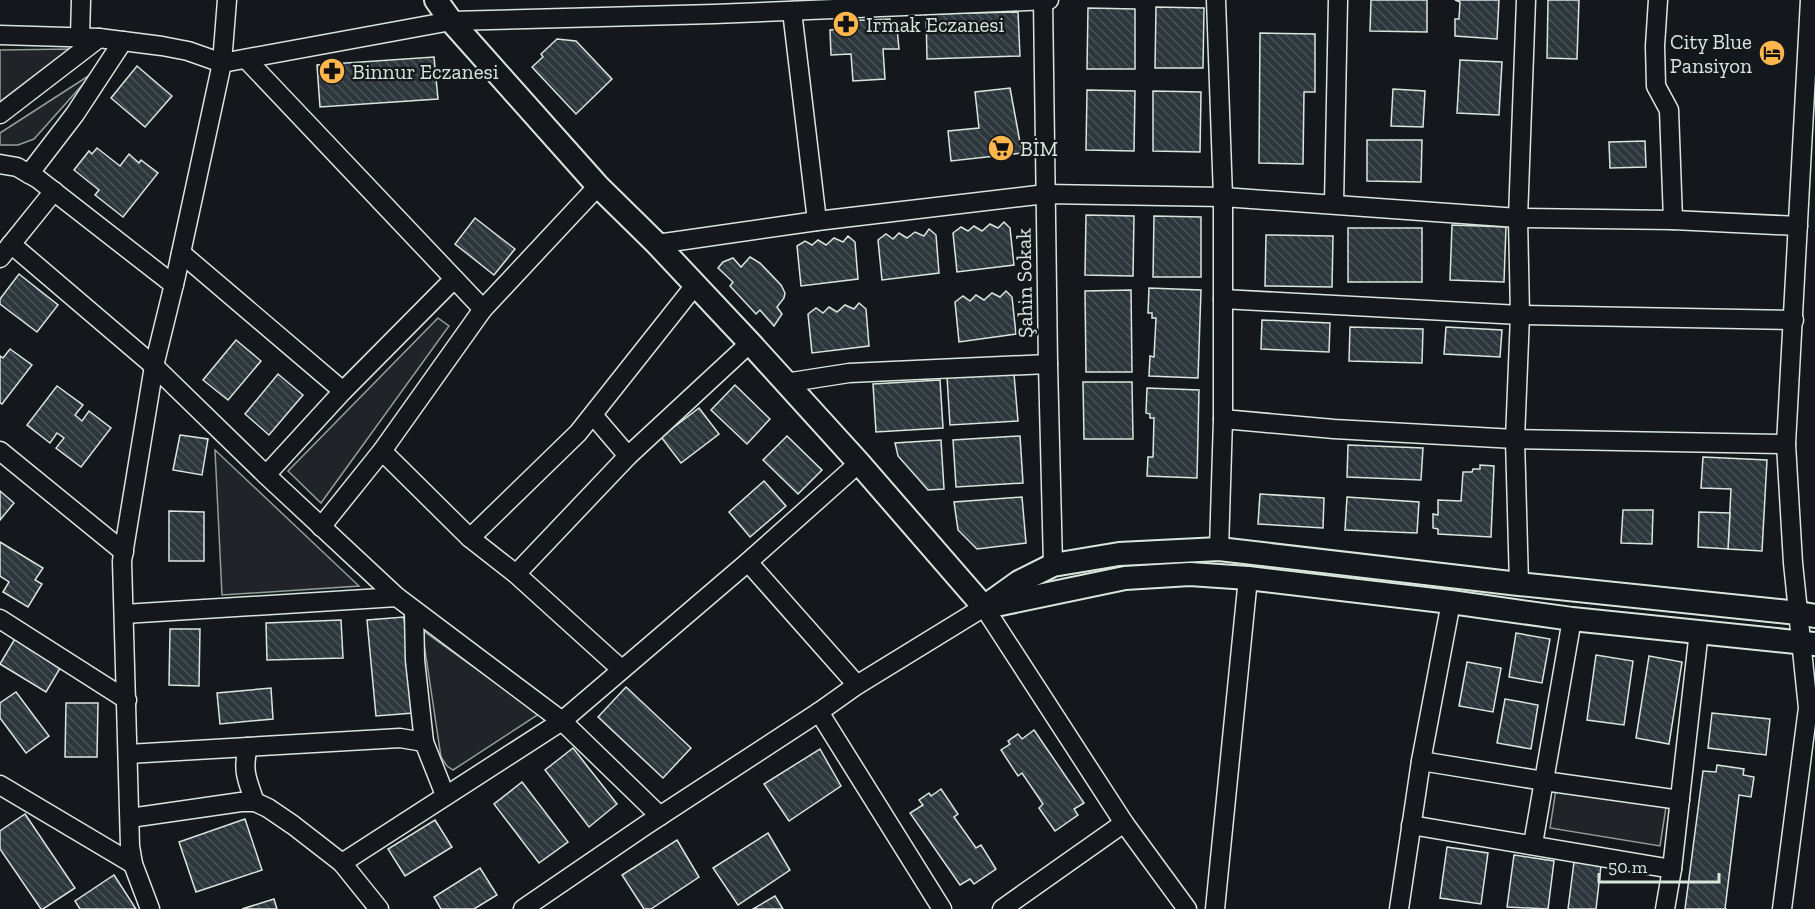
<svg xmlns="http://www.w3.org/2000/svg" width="1815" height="909" font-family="'Zilla Slab',serif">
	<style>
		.green { fill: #202428; stroke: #939e99; stroke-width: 1.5 }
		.building { fill: url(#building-back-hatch); stroke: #d8e6dc; stroke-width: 1.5 }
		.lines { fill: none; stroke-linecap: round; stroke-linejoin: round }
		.minor-casing { stroke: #d8e6dc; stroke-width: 21 }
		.major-casing { stroke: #d8e6dc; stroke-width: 26 }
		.minor { stroke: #14181c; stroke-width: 18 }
		.major { stroke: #14181c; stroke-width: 22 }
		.labels { text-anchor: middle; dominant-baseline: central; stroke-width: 4.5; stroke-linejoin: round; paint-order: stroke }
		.poi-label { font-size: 21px; fill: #d8e6dc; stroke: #14181c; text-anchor: start }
		.street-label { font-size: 21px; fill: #d8e6dc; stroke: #14181c }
	</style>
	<defs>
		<pattern id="building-back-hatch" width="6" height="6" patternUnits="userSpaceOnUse" patternTransform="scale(1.5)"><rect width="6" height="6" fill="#2c363c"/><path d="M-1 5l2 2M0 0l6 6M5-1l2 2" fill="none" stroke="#4a5358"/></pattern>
	</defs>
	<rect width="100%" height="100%" fill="#14181c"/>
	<g class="green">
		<polygon points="71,49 0,104 0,50"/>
		<polygon points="93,73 34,139 18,145 0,145 0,133"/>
		<polygon points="438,318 449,326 321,503 288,471"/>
		<polygon points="215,450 359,586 222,595"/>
		<polygon points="422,630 539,714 453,770 447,766 441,757"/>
		<polygon points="1556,789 1666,807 1660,846 1550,828"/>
	</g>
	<g class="building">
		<polygon points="1371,0 1427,0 1427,32 1370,31"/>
		<polygon points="1455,0 1499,0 1497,39 1455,36 1455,19 1459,19 1460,2"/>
		<polygon points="1548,0 1579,0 1577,59 1547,58"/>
		<polygon points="1156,7 1204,8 1203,68 1155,68"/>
		<polygon points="1088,8 1135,9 1135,69 1087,69"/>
		<polygon points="1018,12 1020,56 927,59 926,14"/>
		<polygon points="890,19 891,28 897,28 899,49 883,49 885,79 853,81 851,54 831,55 830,30 839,29 841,21"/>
		<polygon points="1260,33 1315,34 1315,92 1304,92 1303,164 1259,163"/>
		<polygon points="557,39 576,41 612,79 576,114 532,67 543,57 541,54"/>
		<polygon points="434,57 438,99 320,107 317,65"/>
		<polygon points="1460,60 1502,62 1499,115 1457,113"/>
		<polygon points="137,66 172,96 145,127 111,98"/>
		<polygon points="1010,88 1022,153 951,161 948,131 979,128 975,92"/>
		<polygon points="1393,89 1425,91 1423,127 1391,126"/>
		<polygon points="1087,90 1135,91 1134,151 1086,150"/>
		<polygon points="1153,91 1201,92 1200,152 1153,151"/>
		<polygon points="1367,140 1422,140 1421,182 1367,181"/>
		<polygon points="1645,141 1646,167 1610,168 1609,142"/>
		<polygon points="97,148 120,166 129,154 139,163 141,160 158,173 123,217 95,195 99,190 74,170 89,151 92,154"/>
		<polygon points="1086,215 1134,216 1133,276 1085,275"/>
		<polygon points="1154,216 1201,217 1201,277 1153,277"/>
		<polygon points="475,218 515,249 494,275 455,244"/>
		<polygon points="1004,222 1010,228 1014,265 957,272 953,233 961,227 968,231 974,226 982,231 990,224 998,228"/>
		<polygon points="1452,225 1506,227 1504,282 1450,280"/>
		<rect x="1348" y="228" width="74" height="54"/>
		<polygon points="929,229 936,235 939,273 882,280 878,240 886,234 893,239 899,233 907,238 915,232 924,236"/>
		<polygon points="1266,235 1333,236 1332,287 1265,286"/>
		<polygon points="848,236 855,242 858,279 801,286 797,246 805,241 812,245 818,240 826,245 834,238 843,242"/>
		<polygon points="750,257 760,263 781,285 785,293 784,298 777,307 782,314 774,326 760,310 756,314 730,286 733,282 718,268 723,262 733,258 741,267"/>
		<polygon points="19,274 58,305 37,332 0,304 0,299"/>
		<polygon points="1149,288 1201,290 1198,378 1149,376 1150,356 1154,357 1156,318 1152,318 1152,313 1148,313"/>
		<polygon points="1131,290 1132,372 1086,372 1085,291"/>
		<polygon points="1006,291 1012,297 1016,334 959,342 955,302 963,296 970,301 976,295 984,300 992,293 1000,297"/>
		<polygon points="859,303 866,309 869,346 812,353 808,314 816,308 823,313 829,307 837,312 845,305 854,309"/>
		<polygon points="1262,320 1330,323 1329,352 1261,349"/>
		<polygon points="1350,327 1423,329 1422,363 1349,361"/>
		<polygon points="1446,327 1502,330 1500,357 1444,354"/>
		<polygon points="236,340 261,361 228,400 203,380"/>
		<polygon points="10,349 32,365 2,404 0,403 0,356 3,358"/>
		<polygon points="278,374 303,395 269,435 245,414"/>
		<polygon points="1014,374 1018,421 950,425 947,377"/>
		<polygon points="940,380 943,428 876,432 873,384"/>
		<polygon points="1083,382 1132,382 1133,439 1084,439"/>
		<polygon points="735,385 770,419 747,444 711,410"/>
		<polygon points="57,386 83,405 75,415 82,421 89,411 111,428 81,467 56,448 64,438 57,433 50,443 27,425"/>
		<polygon points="1147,388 1199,390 1197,478 1147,476 1148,457 1153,457 1154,418 1150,418 1150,414 1146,413"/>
		<polygon points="699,408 719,434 681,463 661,437"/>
		<polygon points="180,435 208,439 202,475 173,470"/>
		<polygon points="787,436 822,470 798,494 763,460"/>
		<polygon points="1020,436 1023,483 956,487 953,440"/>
		<polygon points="941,440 944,489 928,490 898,456 895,443"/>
		<polygon points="1348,445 1423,448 1421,480 1347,477"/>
		<polygon points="1703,457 1767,460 1762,551 1728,549 1731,489 1701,488"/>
		<polygon points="1480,465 1494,466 1491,537 1438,534 1438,529 1433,528 1433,514 1438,515 1438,500 1461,501 1463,472 1472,472 1473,469 1480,469"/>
		<polygon points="764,481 786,506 750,537 729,512"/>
		<polygon points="0,491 14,503 0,520"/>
		<polygon points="1260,494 1324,498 1323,528 1258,524"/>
		<polygon points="1022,497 1026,543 977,549 958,530 954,502"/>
		<polygon points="1347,497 1419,502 1417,533 1345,530"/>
		<polygon points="1623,510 1653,510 1652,544 1621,543"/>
		<polygon points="169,511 204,512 204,561 169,561"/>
		<polygon points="1699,512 1730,513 1728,549 1698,547"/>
		<polygon points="0,542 43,568 35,580 42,584 28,607 3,592 9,582 0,576"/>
		<polygon points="404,617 413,713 376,716 367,620"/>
		<polygon points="341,620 343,658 267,660 266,623"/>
		<polygon points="170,629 200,629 199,686 169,685"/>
		<polygon points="1516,633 1550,639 1542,683 1509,677"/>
		<polygon points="16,637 62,665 46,692 0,664"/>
		<polygon points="1596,655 1633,661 1624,725 1587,720"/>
		<polygon points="1649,656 1682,662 1669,744 1636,738"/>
		<polygon points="1467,662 1501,668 1493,712 1459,706"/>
		<polygon points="626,687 691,748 663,778 598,717"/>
		<polygon points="271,688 273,719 220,724 217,693"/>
		<polygon points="16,692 49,736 26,753 0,718 0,703"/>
		<polygon points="1505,699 1538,705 1531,749 1497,743"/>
		<polygon points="66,703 98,703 97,757 65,757"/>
		<polygon points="1712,713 1770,719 1766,755 1708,748"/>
		<polygon points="1034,730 1084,803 1074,809 1078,815 1055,831 1039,808 1043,804 1022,773 1018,776 1001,750 1010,744 1008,741 1018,734 1022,739"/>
		<polygon points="573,748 617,804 589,827 545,770"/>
		<polygon points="820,749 841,786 789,821 764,784"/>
		<polygon points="1717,765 1744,769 1743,775 1754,777 1751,797 1739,795 1725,909 1727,909 1685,909 1703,771 1716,772"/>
		<polygon points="522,782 568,842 539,863 494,804"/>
		<polygon points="941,789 958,814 954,817 976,848 981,845 996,869 974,884 970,879 960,885 910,813 923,805 919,800 929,793 931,796"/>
		<polygon points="25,814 75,888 43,909 41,909 0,849 0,831"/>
		<polygon points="245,819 262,870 196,892 179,842"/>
		<polygon points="435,820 452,847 405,876 388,849"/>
		<polygon points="768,833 790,870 738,905 713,868"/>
		<polygon points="677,840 699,877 651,909 644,909 622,875"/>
		<polygon points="1447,847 1488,853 1481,904 1440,898"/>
		<polygon points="1514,855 1554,861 1548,909 1507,907"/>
		<polygon points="1574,862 1601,866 1596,909 1568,909"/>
		<polygon points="480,868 497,895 474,909 441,909 434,897"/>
		<polygon points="114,875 136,909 80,909 75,901"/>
		<polygon points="775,896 783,909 753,909"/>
		<polygon points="274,899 277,909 242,909"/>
	</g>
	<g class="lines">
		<defs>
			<g id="minor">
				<polyline points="1043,0 1048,364 1053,565"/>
				<polyline points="1216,0 1223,197 1223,419 1219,549"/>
				<polyline points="1658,0 1655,46 1656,86 1669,110 1673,220"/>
				<polyline points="792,11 817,221"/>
				<polyline points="0,35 99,38 162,46 188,51 222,63 451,21 714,14 1049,0"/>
				<polyline points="80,37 81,0"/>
				<polyline points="246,59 483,309"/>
				<polyline points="0,114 99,38"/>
				<polyline points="0,164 17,167 38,179 174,285"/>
				<polyline points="29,174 75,114 123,41"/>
				<polyline points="1334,204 1338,0"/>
				<polyline points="11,244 154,366 266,475 397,597 562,721 660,816"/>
				<polyline points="657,244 817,221 1046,194 1223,197 1518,218 1673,220 1798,226"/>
				<polyline points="181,253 343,391"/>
				<polyline points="0,258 54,191"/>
				<polyline points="1223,299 1520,315 1794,320"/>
				<polyline points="785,383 849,373 1048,364"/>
				<polyline points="593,415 628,456"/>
				<polyline points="1223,419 1334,429 1515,439 1786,444"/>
				<polyline points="0,451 124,552"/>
				<polyline points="382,451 470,538 516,574 621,669"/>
				<polyline points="266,475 343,391 454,279"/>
				<polyline points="321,527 382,451 483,309 598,186"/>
				<polyline points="470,538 578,433 696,284"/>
				<polyline points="748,562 857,685"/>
				<polyline points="516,574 628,456 750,343"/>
				<polyline points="1519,584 1515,439 1520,315 1518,218 1526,0"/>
				<polyline points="414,611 415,660 424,742"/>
				<polyline points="124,614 397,597"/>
				<polyline points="0,619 127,700"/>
				<polyline points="819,712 942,909"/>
				<path d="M248,747C242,770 247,780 255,802"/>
				<polyline points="128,754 400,738 424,742 445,795"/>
				<polyline points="1421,761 1544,781 1680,800"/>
				<polyline points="0,785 133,864"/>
				<polyline points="130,818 241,802 255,802 268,808 293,825 342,863 379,909"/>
				<polyline points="1411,825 1672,869"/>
				<polyline points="1533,844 1572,619"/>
				<polyline points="342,863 562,721 748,562 859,463"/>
				<polyline points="150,909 133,864 130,846 122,561 154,366 176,276 222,63 227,0"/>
				<polyline points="523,909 646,825 819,712 857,685 984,607 1124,823 1187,909"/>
				<polyline points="1002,909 1124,823"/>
				<polyline points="1215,909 1248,578"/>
				<polyline points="1399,909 1421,761 1451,602"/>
				<polyline points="1665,909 1672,869 1699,631"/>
				<polyline points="1782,909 1808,708 1793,563 1786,444 1810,0"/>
			</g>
			<g id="major">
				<polyline points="436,0 451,21 598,186 657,244 750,343 859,463 984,607"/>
				<polyline points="991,606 1125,578 1190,574 1248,578 1451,602 1572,619 1815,644"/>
				<polyline points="984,607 1019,582 1053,565 1119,554 1219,549 1519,584 1798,613 1815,616"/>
			</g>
		</defs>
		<use href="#minor" class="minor-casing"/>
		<use href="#major" class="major-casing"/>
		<use href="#minor" class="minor"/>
		<use href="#major" class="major"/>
	</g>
	<defs>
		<symbol id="pharmacy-disc" viewBox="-11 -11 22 22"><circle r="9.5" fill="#ffb74d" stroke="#14181c"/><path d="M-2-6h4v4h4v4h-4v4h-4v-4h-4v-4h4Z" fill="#111"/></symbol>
		<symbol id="hotel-disc" viewBox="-11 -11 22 22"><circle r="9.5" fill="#ffb74d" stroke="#14181c"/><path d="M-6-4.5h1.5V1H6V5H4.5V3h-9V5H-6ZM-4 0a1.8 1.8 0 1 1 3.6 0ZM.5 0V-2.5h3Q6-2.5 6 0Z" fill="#111"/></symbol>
		<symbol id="supermarket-disc" viewBox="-11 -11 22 22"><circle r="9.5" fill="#ffb74d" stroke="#14181c"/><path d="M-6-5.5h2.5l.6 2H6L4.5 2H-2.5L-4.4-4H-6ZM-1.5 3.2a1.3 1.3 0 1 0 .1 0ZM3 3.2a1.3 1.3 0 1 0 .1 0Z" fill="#111"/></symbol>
	</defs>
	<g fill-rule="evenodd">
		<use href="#pharmacy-disc" x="831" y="9" width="30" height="30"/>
		<use href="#hotel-disc" x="1757" y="38" width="30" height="30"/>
		<use href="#pharmacy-disc" x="317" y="56" width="30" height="30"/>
		<use href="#supermarket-disc" x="986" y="133" width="30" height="30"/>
	</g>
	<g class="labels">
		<g class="poi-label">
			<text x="866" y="24">Irmak Eczanesi</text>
			<text x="1752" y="41" text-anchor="end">City Blue<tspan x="1752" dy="24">Pansiyon</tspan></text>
			<text x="352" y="71">Binnur Eczanesi</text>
			<text x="1020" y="148">BİM</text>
		</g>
		<g class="street-label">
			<text transform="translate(1024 283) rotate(-91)">Şahin Sokak</text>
		</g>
	</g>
	<path d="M1599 873v9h120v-9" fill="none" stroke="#d8e6dc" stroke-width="3"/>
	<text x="1608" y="873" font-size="18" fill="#d8e6dc" stroke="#14181c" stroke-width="4.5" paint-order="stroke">50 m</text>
</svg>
